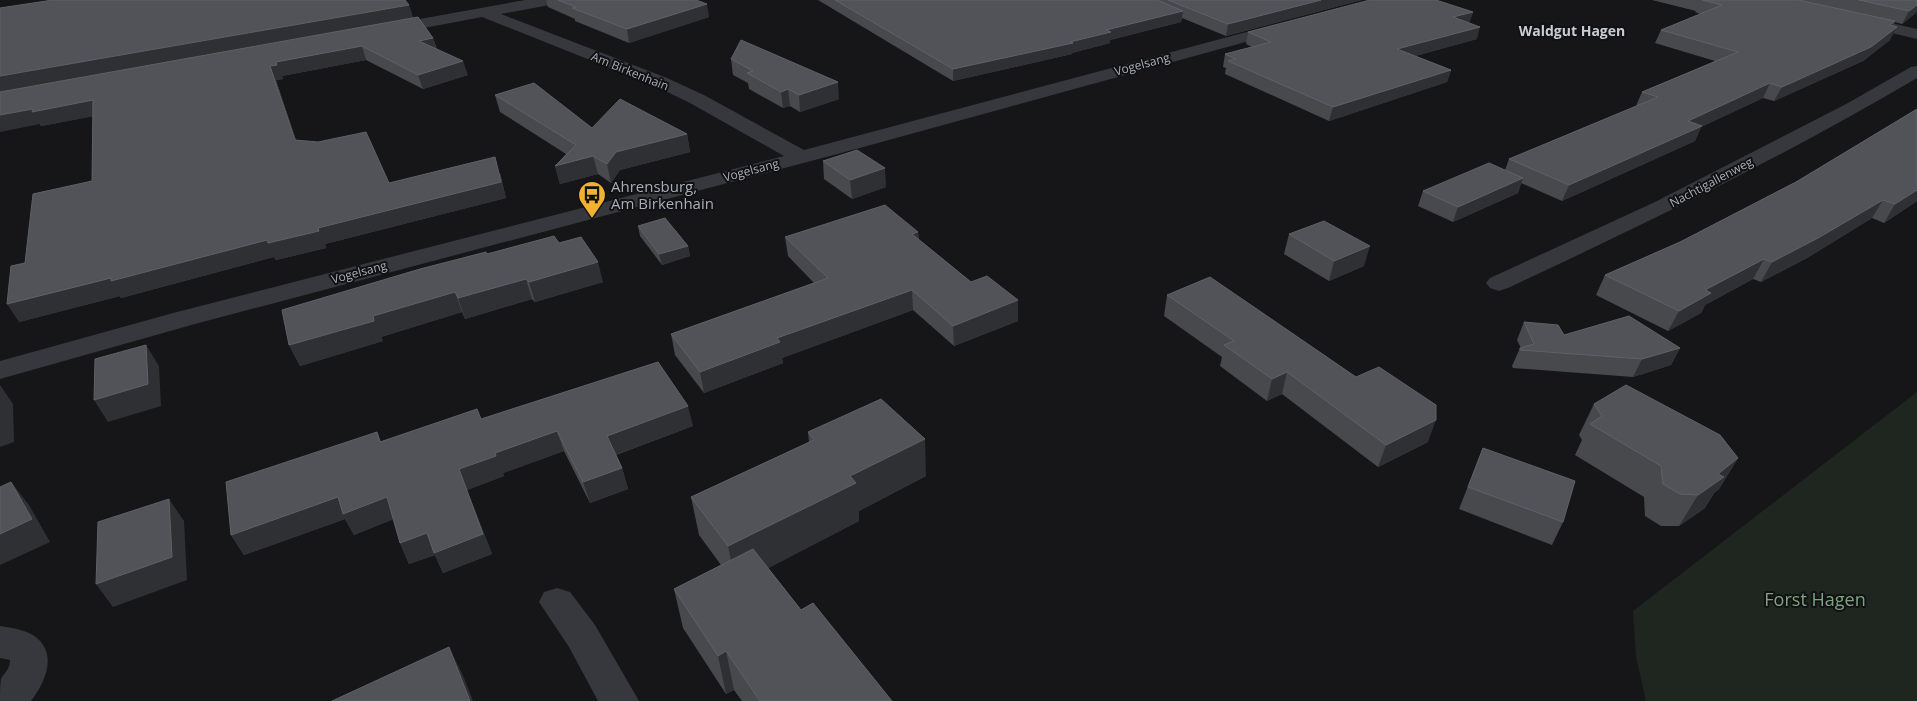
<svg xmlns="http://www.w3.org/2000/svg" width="1917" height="701" font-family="'Open Sans',sans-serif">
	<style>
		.green { fill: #1e261f }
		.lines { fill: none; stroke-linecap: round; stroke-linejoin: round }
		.minor { fill: #37383d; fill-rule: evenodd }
		.wall { fill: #47494d }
		.shaded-wall { fill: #2f3033 }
		.building { fill: #525359; stroke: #5f6168 }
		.labels { text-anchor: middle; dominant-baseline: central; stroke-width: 4; stroke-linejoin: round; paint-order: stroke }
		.far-street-label { font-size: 12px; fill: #a8adb8; stroke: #111113 }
		.far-neighbourhood-label { font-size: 14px; font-weight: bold; fill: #c9ccd4; stroke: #111113 }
		.poi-label { font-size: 15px; fill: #a8adb8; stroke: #111113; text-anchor: start }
		.near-park-label { font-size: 18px; fill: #7fa381; stroke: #111113 }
	</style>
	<rect width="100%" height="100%" fill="#161618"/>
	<polygon class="green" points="1917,392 1917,701 1646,701 1636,657 1633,611"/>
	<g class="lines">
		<g class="minor">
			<polygon points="525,0 558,0 555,3 550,5 501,14 667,78 704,95 804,150 1277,24 1289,24 1291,27 1289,30 856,149 195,324 0,379 0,361 177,312 784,156 690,103 655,86 482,17 387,35 381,33 379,30 381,27 387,25"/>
			<polygon points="1860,16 1917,29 1917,39 1854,24 1852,21 1854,18"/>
			<path d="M1917,66V78C1785,156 1647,223 1508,288L1499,291L1490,288L1486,283L1490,278L1655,202L1848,103L1911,67Z"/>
			<polygon points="557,588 570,592 595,625 639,701 598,701 569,647 539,602 544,592"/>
			<path d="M0,626C12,628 28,630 37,638C58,656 44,684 31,701H0C0,695 0,685 1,679C5,672 10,669 10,660L0,658Z"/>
		</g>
	</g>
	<g class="wall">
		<polygon points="546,0 696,0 709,17 629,43 575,21 575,19 548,7"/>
		<polygon points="818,0 1362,0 1226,36 1182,18 1181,22 1110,40 1110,43 1072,53 1072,54 953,81"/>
		<polygon points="1652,0 1917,0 1917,12 1902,24 1895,22 1893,26 1890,40 1863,61 1774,101 1763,98 1701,127 1695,141 1562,201 1521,183 1518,193 1453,222 1418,206 1423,191 1505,170 1509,159 1636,106 1642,92 1715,61 1655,43 1661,30 1700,14 1695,12 1696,11"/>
		<polygon points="409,5 413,18 433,38 437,49 468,75 423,89 366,60 282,76 283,79 276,80 296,140 389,183 500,173 506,198 325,244 326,248 276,260 274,257 121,298 120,296 19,322 25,263 92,181 93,116 41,126 40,124"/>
		<polygon points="1473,12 1469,23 1477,39 1415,56 1451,70 1447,82 1329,121 1225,74 1226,68 1223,67 1225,54 1252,47 1246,44 1248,32"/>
		<polygon points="731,59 839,99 800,112 790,106 783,108 749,89 748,83 733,75"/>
		<polygon points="495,95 592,128 687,134 690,152 620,170 611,183 598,174 560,184 555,166 566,154 500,112"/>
		<polygon points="1917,109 1917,201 1884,223 1872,218 1807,258 1761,282 1753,279 1705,305 1701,313 1668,331 1596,295 1605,275 1680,242 1796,182"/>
		<polygon points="823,161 886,187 852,199 824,179"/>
		<polygon points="638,226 688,246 690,256 662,265 640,236"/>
		<polygon points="918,232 919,240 1018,321 954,346 913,310 782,358 783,363 704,393 675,355 671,334 814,283 788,256 785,237"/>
		<polygon points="1289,234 1364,266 1329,281 1284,254"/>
		<polygon points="559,243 603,282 535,302 532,299 465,319 462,312 381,337 383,341 300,366 289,345 487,254"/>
		<polygon points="1167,295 1428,442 1378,467 1282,394 1267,401 1220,366 1222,357 1164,316"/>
		<polygon points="1524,322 1564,335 1680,348 1671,365 1633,377 1513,368 1512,366 1520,348 1521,348 1517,340"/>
		<polygon points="1594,404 1738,458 1719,489 1714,493 1705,508 1679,526 1661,526 1645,516 1644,497 1575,455 1582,440 1579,435"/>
		<polygon points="481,419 693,426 616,455 622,468 628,489 590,503 564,451 503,473 504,476 467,490 492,554 443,573 435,555 409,564 400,543 393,519 354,535 345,519 244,555 231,535 377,432 381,442"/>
		<polygon points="808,432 926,476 859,511 859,521 768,568 801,610 892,701 742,701 734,690 726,694 683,628 674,589 721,565 699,535 691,497 809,442"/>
		<polygon points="1483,448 1563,522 1552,545 1459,509"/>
	</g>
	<g class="shaded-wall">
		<polygon points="1321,0 1362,0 1226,36 1228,24"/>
		<polygon points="707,4 709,17 629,43 627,29"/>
		<polygon points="409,5 413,18 0,92 0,76"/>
		<polygon points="1917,5 1917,12 1902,24 1909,11"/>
		<polygon points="1183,11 1181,22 1110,40 1110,43 1072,53 1072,54 953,81 953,69 1070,42 1106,30"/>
		<polygon points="1473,12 1469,23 1453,17"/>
		<polygon points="1895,21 1888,34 1897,27 1890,40 1863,61 1774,101 1782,87 1890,25"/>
		<polygon points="1480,27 1477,39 1394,62 1397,49"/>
		<polygon points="433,38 437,51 419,41"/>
		<polygon points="362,46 366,60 282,76 283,79 276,80 301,155 295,140 270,66 276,62"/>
		<polygon points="463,61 468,75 423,89 418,75"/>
		<polygon points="1451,70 1447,82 1329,121 1333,107"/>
		<polygon points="838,82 839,99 800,112 799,95"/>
		<polygon points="1770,83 1763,98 1701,127 1695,141 1562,201 1569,185 1688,121"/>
		<polygon points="788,89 790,106 783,108 781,92"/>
		<polygon points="93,100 101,115 41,126 40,124 0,132 0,115 33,109"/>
		<polygon points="687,134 690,152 620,170 611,183 607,164 616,152"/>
		<polygon points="593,156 598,174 560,184 555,166"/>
		<polygon points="495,157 506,198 325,244 326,248 276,260 274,257 121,298 120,296 19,322 7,304 111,278 318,228"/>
		<polygon points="885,168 886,187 852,199 850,180"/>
		<polygon points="1523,178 1518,193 1453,222 1458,207"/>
		<polygon points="1917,190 1917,201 1884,223 1895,204"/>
		<polygon points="1883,200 1872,218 1807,258 1761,282 1772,262"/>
		<polygon points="918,232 919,251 912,234"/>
		<polygon points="688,246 690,256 662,265 659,254"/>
		<polygon points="1370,246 1364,266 1329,281 1334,261"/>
		<polygon points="1764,259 1753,279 1705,305 1701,313 1668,331 1679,311 1705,290"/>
		<polygon points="598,262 603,282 535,302 529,282"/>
		<polygon points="526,279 532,299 465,319 458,298"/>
		<polygon points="912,290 913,310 782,358 783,363 704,393 700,372 777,338"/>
		<polygon points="455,292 462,312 381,337 383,341 300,366 289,345 373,316"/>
		<polygon points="1018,300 1018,321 954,346 953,326"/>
		<polygon points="146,345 159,366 161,406 108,422 94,400"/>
		<polygon points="1680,348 1671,365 1633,377 1642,359"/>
		<polygon points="1287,372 1282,394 1267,401 1272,379"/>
		<polygon points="0,385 13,404 14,442 0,447"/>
		<polygon points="688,406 693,426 612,456 607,436"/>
		<polygon points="1436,420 1428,442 1378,467 1386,445"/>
		<polygon points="557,431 564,451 503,473 504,476 467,490 492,554 443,573 435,555 409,564 400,543 459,469 495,453"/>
		<polygon points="925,439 926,476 859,511 859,521 736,585 728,546 850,476"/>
		<polygon points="1738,458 1719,489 1714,493 1705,508 1679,526 1698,495 1718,474"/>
		<polygon points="622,468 628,489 590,503 583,482"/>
		<polygon points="11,482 29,505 50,542 0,565 0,534"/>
		<polygon points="338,497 387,497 397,518 354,535 345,519 244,555 231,535"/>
		<polygon points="169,499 184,521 187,580 113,607 96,584"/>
		<polygon points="449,647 464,678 473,701 470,701"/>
		<polygon points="726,651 734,690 726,694 718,656"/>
	</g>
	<g class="building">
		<polygon points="53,0 405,0 409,5 0,76 0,8"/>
		<polygon points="558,0 696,0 707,4 627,29 572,8 576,7"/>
		<polygon points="835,0 1157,0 1183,11 1106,30 1111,32 1070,42 1073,43 953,69"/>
		<polygon points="1168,0 1321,0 1228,24"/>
		<polygon points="1370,0 1436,0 1473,12 1453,17 1480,27 1397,49 1451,70 1333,107 1228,61 1236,59 1225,54 1271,42 1248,32"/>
		<polygon points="1702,0 1798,0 1895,21 1890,25 1897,27 1871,47 1782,87 1770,83 1688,121 1702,126 1569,185 1509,159 1658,97 1642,92 1738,52 1661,30 1722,5"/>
		<polygon points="1859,0 1917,0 1917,5 1909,11"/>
		<polygon points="418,17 433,38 419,41 463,61 418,75 362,46 276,62 277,65 270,66 295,140 318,142 366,132 389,183 495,157 501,182 318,228 319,231 268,243 267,240 111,281 111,278 7,304 11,266 25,263 33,194 92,181 93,100 32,112 33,109 0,115 0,92"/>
		<polygon points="741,40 838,82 799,95 788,89 781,92 747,73 753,71 731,59"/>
		<polygon points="534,83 592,128 620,99 687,134 616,152 607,164 593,156 555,166 576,145 495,95"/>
		<polygon points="1917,109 1917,190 1895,204 1883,200 1818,238 1772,262 1764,259 1705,290 1711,293 1679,311 1605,275 1680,242 1796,182"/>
		<polygon points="857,150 885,168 850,180 823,161"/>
		<polygon points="1489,163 1523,178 1458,207 1423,191"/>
		<polygon points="885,205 918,232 912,234 971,282 987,276 1018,300 953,326 912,290 777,338 780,342 700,372 671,334 828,278 785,237"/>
		<polygon points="665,218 688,246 659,254 638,226"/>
		<polygon points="1324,221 1370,246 1334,261 1289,234"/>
		<polygon points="554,236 559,243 581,237 598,262 529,282 526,279 458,298 455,292 373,316 374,321 289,345 282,310 420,269 486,252 487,254"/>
		<polygon points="1210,277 1356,377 1379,367 1436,405 1436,420 1386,445 1287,372 1272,379 1224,345 1234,341 1167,295"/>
		<polygon points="1629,316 1680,348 1642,359 1520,350 1520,348 1534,344 1524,322 1558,325 1564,335"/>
		<polygon points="146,345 148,384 94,400 95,359"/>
		<polygon points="658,362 688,406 607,436 622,468 583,482 557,431 495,453 496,456 459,469 483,534 434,553 427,533 400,543 387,497 343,514 338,497 231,535 226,482 377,432 380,442 477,409 481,419"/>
		<polygon points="1626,385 1720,435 1738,458 1718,474 1724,477 1698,495 1680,494 1663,484 1661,466 1590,424 1602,416 1594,404"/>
		<polygon points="881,399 925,439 850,476 856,483 728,546 691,497 814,440 808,432"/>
		<polygon points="1483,448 1575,481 1563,522 1468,487"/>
		<polygon points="11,482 32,519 0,534 0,487"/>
		<polygon points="169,499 172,557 96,584 98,522"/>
		<polygon points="753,549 801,610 813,603 892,701 760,701 726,651 718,656 674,589"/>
		<polygon points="449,647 470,701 332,701"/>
	</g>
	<defs>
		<symbol id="bus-pin" viewBox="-11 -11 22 30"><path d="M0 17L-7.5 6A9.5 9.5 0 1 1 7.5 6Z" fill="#f2b134" stroke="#111113"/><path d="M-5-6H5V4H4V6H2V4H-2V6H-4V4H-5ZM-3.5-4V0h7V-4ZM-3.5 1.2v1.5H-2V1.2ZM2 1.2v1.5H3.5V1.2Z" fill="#111"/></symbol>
	</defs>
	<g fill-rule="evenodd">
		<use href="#bus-pin" x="576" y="179" width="32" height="43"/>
	</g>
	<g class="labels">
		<g class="far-street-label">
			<text transform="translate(1142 64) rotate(-15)">Vogelsang</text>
			<text transform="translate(630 71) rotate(22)">Am Birkenhain</text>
			<text transform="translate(751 170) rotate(-15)">Vogelsang</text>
			<text transform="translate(1711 182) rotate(-28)">Nachtigallenweg</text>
			<text transform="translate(359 272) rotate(-15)">Vogelsang</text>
		</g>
		<g class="far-neighbourhood-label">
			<text x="1572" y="30">Waldgut Hagen</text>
		</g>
		<g class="poi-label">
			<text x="611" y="186">Ahrensburg,<tspan x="611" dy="17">Am Birkenhain</tspan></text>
		</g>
		<g class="near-park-label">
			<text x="1815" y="599">Forst Hagen</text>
		</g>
	</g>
</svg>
